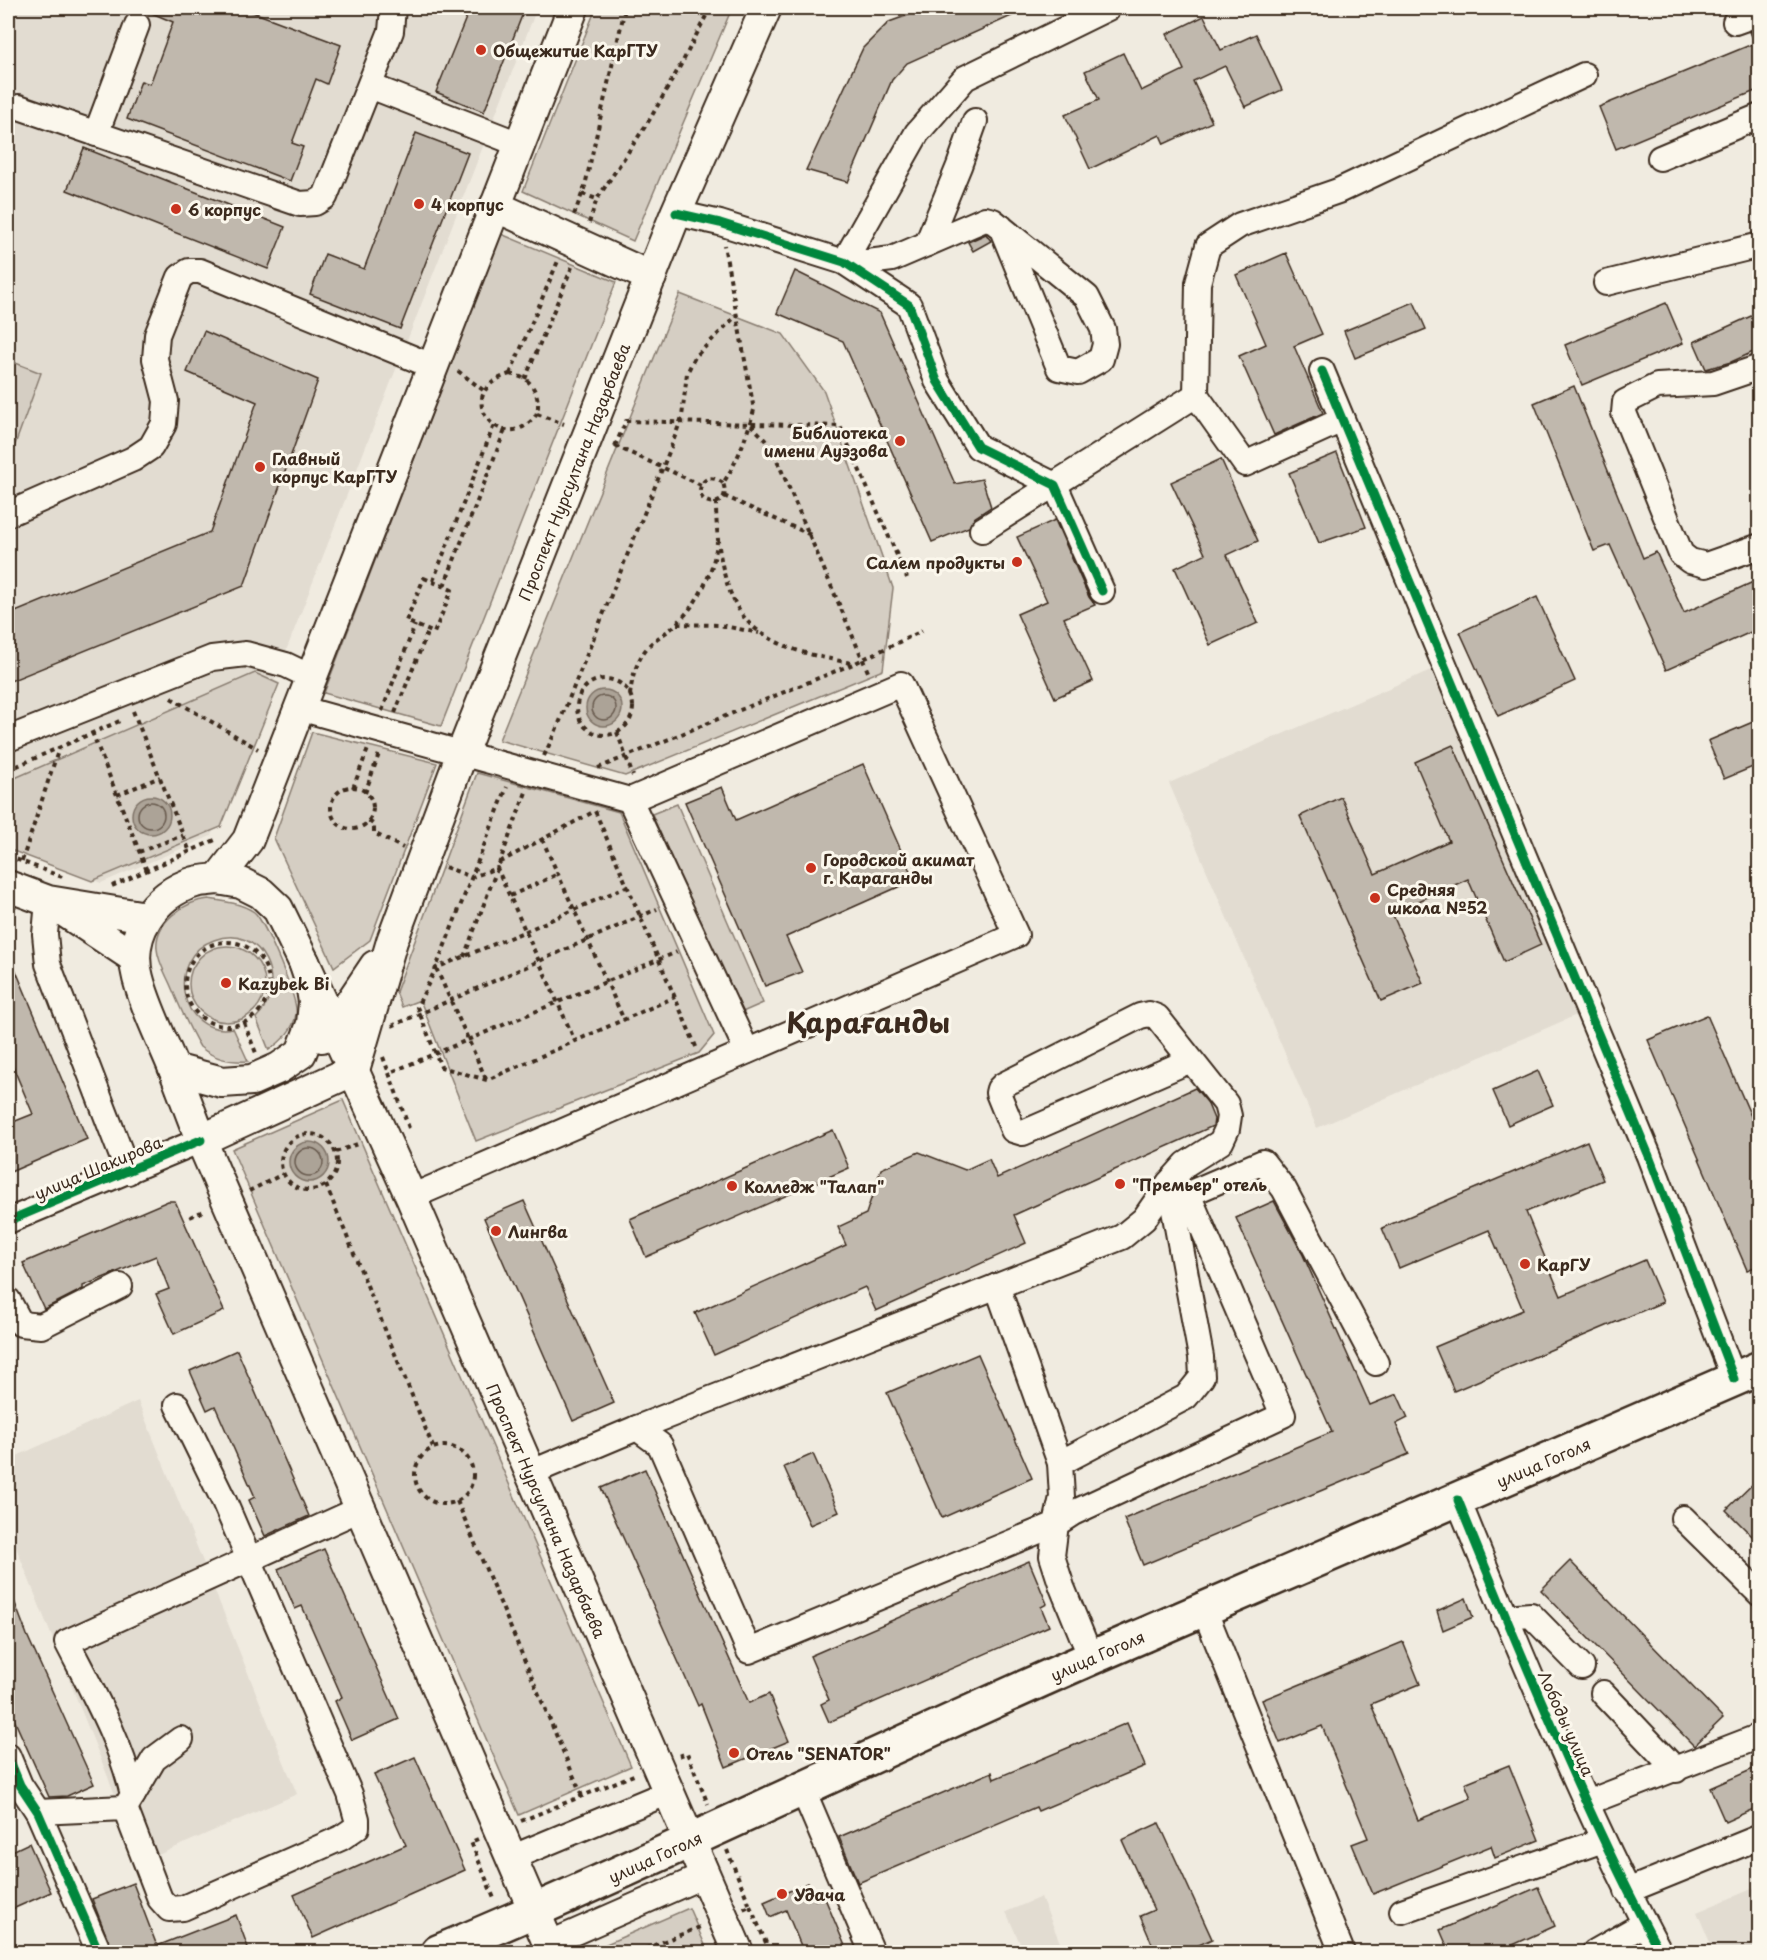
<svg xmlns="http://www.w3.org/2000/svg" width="1767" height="1960" font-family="'Playpen Sans',sans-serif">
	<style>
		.built { fill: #e2dcd1 }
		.green { fill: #d5cec3; stroke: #887c70; stroke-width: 1.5 }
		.water { fill: #aca397; stroke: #7f7367; stroke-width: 1.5 }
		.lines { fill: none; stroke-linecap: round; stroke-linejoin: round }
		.shore { stroke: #685a4e; stroke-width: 1.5 }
		.building { fill: #c0b8ad; stroke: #3b2a1e; stroke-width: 1.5 }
		.minor-casing { stroke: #3b2a1e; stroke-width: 28 }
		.major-casing { stroke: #3b2a1e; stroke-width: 34 }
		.highway-casing { stroke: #3b2a1e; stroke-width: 38 }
		.path { stroke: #3b2a1e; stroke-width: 4; stroke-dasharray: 4.5 4.5; stroke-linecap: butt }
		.minor { stroke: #fbf7ec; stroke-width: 24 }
		.major { stroke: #fbf7ec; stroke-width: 30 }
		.highway { stroke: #fbf7ec; stroke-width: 33 }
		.cycleway-casing { stroke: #fbf7ec; stroke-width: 13 }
		.cycleway { stroke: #00873e; stroke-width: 9 }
		.poi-dot { fill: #c8321e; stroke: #fbf7ec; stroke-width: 2 }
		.labels { text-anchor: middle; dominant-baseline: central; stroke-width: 6; stroke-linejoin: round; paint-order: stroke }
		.poi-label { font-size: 16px; font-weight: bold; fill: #3b2a1e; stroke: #fbf7ec; text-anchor: start }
		.street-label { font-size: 16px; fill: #3b2a1e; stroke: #fbf7ec }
		.town-label { font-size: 28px; font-weight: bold; fill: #3b2a1e; stroke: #fbf7ec }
	</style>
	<rect width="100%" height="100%" fill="#f0ebe0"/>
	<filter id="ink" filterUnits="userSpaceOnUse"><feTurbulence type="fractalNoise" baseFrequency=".0167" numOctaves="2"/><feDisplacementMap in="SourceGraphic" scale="12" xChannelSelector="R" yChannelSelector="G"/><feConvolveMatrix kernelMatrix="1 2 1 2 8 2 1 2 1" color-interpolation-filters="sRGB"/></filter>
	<g filter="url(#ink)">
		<g class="built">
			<polygon points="8,8 537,8 277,674 211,836 101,883 8,846"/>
			<polygon points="1433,669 1581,1013 1317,1128 1169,783"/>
			<polygon points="138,1401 297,1794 142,1862 8,1527 8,1460"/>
			<polygon points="1759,1886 1759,1952 1714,1952 1697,1912"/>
			<polygon points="1041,1897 1064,1952 1024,1952 1006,1912"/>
		</g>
		<g class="green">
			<polygon points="596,8 732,8 633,241 523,191"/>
			<polygon points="501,234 616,282 441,726 324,693"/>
			<polygon points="680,294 783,334 824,391 893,588 883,670 625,776 499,740"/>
			<polygon points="8,360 41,373 8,464"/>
			<polygon points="255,673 279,684 221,827 92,881 8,849 8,781"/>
			<polygon points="312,732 437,763 370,940 334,967 274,838"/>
			<polygon points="477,773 619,812 714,1035 699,1053 476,1141 420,1000 402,1007 396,992"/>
			<polygon points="677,804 763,1003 738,1014 652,814"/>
			<path d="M209,899C223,901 241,903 254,912C264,919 299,1001 296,1014C294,1029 281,1042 269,1050L256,1018C290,985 262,922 214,940C164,957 179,1038 233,1028L248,1061C229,1062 215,1059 200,1047C188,1027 179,1005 170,984C165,973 158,961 157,949C154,922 185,901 209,899Z"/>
			<circle cx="227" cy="984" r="38"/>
			<polygon points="343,1100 631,1766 519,1815 232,1149"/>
			<polygon points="689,1908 708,1952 588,1952"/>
		</g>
		<g class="water">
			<circle cx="604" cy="708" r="18"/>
			<circle cx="151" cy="815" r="19"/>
			<circle cx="309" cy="1162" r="20"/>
		</g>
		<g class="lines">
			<g class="shore">
				<circle cx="604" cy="708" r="12"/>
				<circle cx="151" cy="815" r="13"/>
				<circle cx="309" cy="1162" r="14"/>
			</g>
		</g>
		<g class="building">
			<polygon points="140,8 242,8 341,45 327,84 316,79 292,143 303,147 290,181 127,119 141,81 150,84 173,22"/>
			<polygon points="470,8 525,8 484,112 436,92"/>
			<polygon points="928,8 1029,8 907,63 892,80 848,182 806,170 863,48 889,22"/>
			<polygon points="1204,16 1221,50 1256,34 1282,90 1245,107 1225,66 1193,81 1212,122 1164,144 1160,135 1090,169 1065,115 1099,100 1085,71 1123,53 1141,91 1184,70 1167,34"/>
			<polygon points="1760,28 1760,89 1616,149 1599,107 1755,43 1750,32"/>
			<polygon points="416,133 468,153 400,329 310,294 325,254 364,269"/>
			<polygon points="84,148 285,227 268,269 67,190"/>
			<polygon points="986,234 991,241 973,251 968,242"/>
			<polygon points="1286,253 1322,334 1294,346 1323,413 1274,435 1239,356 1266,344 1236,275"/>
			<polygon points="795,271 880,313 955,484 982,479 991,507 974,518 969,527 932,542 843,341 777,313"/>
			<polygon points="1414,302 1426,329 1355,358 1344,331"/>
			<polygon points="1666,303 1683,343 1582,385 1565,345"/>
			<polygon points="1760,312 1760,349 1731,362 1706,369 1694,342"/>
			<polygon points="204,331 318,380 244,586 8,682 8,615 210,532 257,402 187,372"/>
			<polygon points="1574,386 1643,558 1656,552 1684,613 1760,579 1760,628 1666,670 1610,545 1594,551 1534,403"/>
			<polygon points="1337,453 1366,527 1319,543 1289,473"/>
			<polygon points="1221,459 1258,541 1227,555 1258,623 1210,645 1175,568 1205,554 1171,482"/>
			<polygon points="1055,520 1089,597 1095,605 1064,618 1093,681 1055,698 1017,614 1047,601 1017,537"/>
			<polygon points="1537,597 1575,681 1498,716 1460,632"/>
			<polygon points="1760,719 1760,764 1724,779 1708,741"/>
			<polygon points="1453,745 1541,945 1504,962 1468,879 1392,913 1423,983 1381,1001 1300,816 1341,797 1375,874 1449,841 1415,762"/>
			<polygon points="863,764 914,880 786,937 802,972 765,986 685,802 722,787 736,820"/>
			<polygon points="8,952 87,1139 8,1173 8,1124 33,1114 8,1055"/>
			<polygon points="1707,1015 1760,1137 1760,1265 1747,1270 1648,1040"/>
			<polygon points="1538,1071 1553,1105 1508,1125 1493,1091"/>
			<polygon points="1195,1088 1207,1102 1214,1119 1213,1126 1014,1215 1026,1243 876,1311 865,1287 714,1355 695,1313 846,1245 838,1227 866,1214 881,1169 919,1152 965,1170 989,1159 997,1178"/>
			<polygon points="833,1130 849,1168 646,1257 630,1219"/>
			<polygon points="1587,1141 1603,1180 1526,1212 1561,1296 1645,1260 1663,1302 1454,1391 1435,1347 1523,1310 1489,1230 1399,1268 1382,1228"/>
			<polygon points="168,1201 175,1201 224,1311 174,1334 156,1294 169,1289 156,1256 83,1286 83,1289 44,1309 23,1263"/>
			<polygon points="524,1201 614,1403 573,1421 484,1218"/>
			<polygon points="1274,1201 1303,1255 1370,1405 1397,1394 1408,1418 1396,1424 1409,1454 1143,1565 1124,1519 1332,1432 1236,1218"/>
			<polygon points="237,1350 309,1516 265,1536 249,1500 255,1497 215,1406 207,1410 190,1371"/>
			<polygon points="978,1354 1032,1478 942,1518 887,1393"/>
			<polygon points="813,1454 839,1512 810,1525 784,1467"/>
			<polygon points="645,1469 749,1703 769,1694 789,1741 726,1767 701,1704 698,1706 601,1488"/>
			<polygon points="1760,1477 1760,1544 1726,1510"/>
			<polygon points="324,1549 399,1719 352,1740 335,1701 342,1697 302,1606 295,1609 278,1569"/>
			<polygon points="1029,1561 1047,1604 1041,1607 1049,1626 829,1722 821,1704 829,1700 810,1656"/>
			<polygon points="1570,1561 1723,1718 1694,1746 1541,1590"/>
			<polygon points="8,1585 27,1635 94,1784 67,1796 49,1797 8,1706"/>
			<polygon points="1466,1598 1473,1617 1443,1630 1437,1611"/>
			<polygon points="1403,1642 1420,1684 1371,1704 1418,1820 1471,1798 1465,1783 1509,1765 1539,1840 1495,1858 1491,1846 1373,1894 1352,1844 1368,1838 1322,1726 1280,1743 1262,1700"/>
			<polygon points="1127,1723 1145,1766 1038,1811 1036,1807 858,1883 839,1837 992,1772 994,1779"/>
			<polygon points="415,1757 465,1870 313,1938 294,1895 406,1845 374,1775"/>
			<polygon points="1760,1766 1760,1806 1725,1822 1710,1788"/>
			<polygon points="1159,1823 1212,1939 1182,1953 1156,1953 1140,1916 1154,1910 1122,1840"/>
			<polygon points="29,1843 51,1892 8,1911 8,1853"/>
			<polygon points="133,1883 157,1946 236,1915 250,1953 113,1953 92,1899"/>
			<polygon points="808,1883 815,1900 824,1896 848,1953 804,1953 786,1910 770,1917 764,1902"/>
			<polygon points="1538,1887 1555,1926 1495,1953 1450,1953 1440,1930"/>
		</g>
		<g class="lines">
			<defs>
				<g id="minor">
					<polyline points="1735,22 1760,13"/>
					<polyline points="370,86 519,144"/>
					<polyline points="19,107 300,204 315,203 325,197 391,31 393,8"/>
					<polyline points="96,134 137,25"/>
					<polyline points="1660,158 1760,116"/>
					<polyline points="676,213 720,223 844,262 909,305 937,381 978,447 1055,485 1102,591"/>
					<polyline points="1001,227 1059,368 1078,372 1101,359 1105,344 1103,329 1087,297 993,221 985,219 892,259 868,262 844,262 917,133 965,78 1108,8"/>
					<polyline points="927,244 959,166 975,121"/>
					<polyline points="1606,283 1760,245"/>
					<polyline points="1760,367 1713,383 1657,386 1625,402 1624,413 1681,554 1690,561 1706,565 1760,546"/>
					<polyline points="1322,371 1649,1156 1734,1379"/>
					<polyline points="1196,395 1198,283 1208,246 1240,225 1338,191 1584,75"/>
					<polyline points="8,514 133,459 151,447 164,424 166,401 155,359 157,335 180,277 189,271 200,271 432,366"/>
					<polyline points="982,530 1196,395 1245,464 1342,420"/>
					<polyline points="299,708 630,800 901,684 1016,935 411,1197"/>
					<polyline points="8,739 212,658 246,654 286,665 311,677"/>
					<polyline points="630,800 747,1051"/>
					<polyline points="48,901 45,934 48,964 128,1172"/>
					<polyline points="8,1221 201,1140"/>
					<polyline points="8,1300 21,1324 41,1326 120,1286"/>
					<polyline points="637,1428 1122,1237 1144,1219 1169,1183 1186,1164 1221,1142 1227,1129 1229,1116 1226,1104 1157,1017 1149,1014 1140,1016 1003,1085 999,1089 998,1093 1013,1130 1023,1133 1191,1060"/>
					<polyline points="1060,1463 1186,1397 1202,1377 1201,1357 1169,1183"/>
					<polyline points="530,1473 637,1428 660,1445 749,1651 1056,1524 1062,1497 1060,1463 997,1286"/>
					<path d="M1458,1500C1493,1587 1529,1674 1567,1760C1596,1825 1626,1890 1660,1952"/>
					<polyline points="1683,1518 1760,1594"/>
					<polyline points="1204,1609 1342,1952"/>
					<polyline points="1504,1617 1531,1615 1582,1667"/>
					<polyline points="1091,1658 1062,1587 1052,1556 1056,1524 1073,1513 1283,1415 1188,1194 1263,1162 1284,1189 1376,1363"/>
					<polyline points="1603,1693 1676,1770"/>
					<polyline points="8,1756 20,1785 38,1812 99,1952"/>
					<polyline points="803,1790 872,1952"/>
					<polyline points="133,1795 154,1759 181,1739"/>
					<polyline points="1586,1803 1760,1736"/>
					<path d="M125,1808L133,1795C121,1741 92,1691 67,1642L360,1509"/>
					<polyline points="38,1812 125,1808 160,1899 169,1909 183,1908 341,1838 357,1827 357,1819 350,1794 224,1501 177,1405"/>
					<polyline points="511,1858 669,1792"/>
					<polyline points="1627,1891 1760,1837"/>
					<polyline points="1402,1911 1603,1840"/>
					<polyline points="548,1944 705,1875"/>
					<polyline points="1595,1952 1644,1924"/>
				</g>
				<g id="major">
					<polyline points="495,206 651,277"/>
					<polyline points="218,879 248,840 573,8"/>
					<path d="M218,879L241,883L261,893L278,909L304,962L311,983L314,1002L312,1024L301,1053L279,1068L252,1080L222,1082L174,1069C162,1039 146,1009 138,978C126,935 154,894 195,882C203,880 211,880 218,879Z"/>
					<polyline points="8,886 48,901 146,917"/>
					<polyline points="58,907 135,958"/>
					<path id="s1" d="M304,962L411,1197L738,1952"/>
					<polyline points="322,1037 334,1027 375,966"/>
					<polyline points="174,1069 201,1140 552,1952"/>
					<path id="s2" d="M201,1140L354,1070L392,941L462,753L676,213L766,8"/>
				</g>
				<g id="highway">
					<path id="s3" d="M438,1952C659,1859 874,1753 1093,1657C1315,1559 1538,1465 1760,1368"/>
				</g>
			</defs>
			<use href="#minor" class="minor-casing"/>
			<use href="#major" class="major-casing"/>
			<use href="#highway" class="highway-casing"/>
			<g class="path">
				<polyline points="582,194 597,199"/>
				<polyline points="574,215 585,186 625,8"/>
				<polyline points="589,223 597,199 650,119 683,61 710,8"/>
				<polyline points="458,371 483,390"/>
				<polyline points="510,374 558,261"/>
				<path d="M510,374C514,375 519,376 523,378C536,384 543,407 534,418C500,457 449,392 510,374Z"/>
				<polyline points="525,379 572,267"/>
				<polyline points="537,414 564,424"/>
				<polyline points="751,425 766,440 774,453 869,674"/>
				<polyline points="615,446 626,421 840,426 907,578"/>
				<polyline points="615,446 701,485"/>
				<path d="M723,483C716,478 707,475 702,484C690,506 734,512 723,483C738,461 747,435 754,410L724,245"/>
				<polyline points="724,496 811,535"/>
				<path d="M716,502C716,540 722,596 750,624C777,649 817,657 852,663"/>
				<polygon points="424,578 452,590 434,633 406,621"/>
				<polyline points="433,581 494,425"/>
				<polyline points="444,586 505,430"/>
				<polyline points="677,624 719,625 759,633"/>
				<circle cx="605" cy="707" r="28"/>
				<path d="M630,695C632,676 638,654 654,641C661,635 670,631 676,624C698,604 714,572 717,542"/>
				<polyline points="171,698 258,749"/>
				<polyline points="133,711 190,852"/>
				<polyline points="382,711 415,625"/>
				<polyline points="395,713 428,631"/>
				<polyline points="92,732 147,871"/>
				<polyline points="617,732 633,776"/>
				<polyline points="544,756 558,726 671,447 682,417 687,373 695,357 737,315"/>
				<polyline points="598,768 853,664 922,631"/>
				<polyline points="8,770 122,720"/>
				<circle cx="352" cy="808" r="21"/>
				<polyline points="353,788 368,749"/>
				<polyline points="365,793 380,751"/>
				<polyline points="117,795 160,777"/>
				<polyline points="369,821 374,825 374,833 403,848"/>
				<polyline points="542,839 624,1020"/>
				<polyline points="139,852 183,835"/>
				<polyline points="8,856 62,877"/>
				<polyline points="22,861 59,748"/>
				<polyline points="500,862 595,811 697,1049"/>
				<polyline points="445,867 472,877 497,868 575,1041"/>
				<polyline points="112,886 215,840"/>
				<polyline points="628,886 526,931 436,968 417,1007 441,1067 487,1080 675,997"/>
				<polyline points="510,896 558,874"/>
				<circle cx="227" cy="984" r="42"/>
				<polyline points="464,957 526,792"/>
				<polyline points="244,1023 256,1053"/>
				<polyline points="392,1026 657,909"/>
				<polyline points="383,1057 389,1073"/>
				<polyline points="486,1079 436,968 507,787"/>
				<polyline points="409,1128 389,1073 677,952"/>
				<circle cx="309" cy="1162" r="28"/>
				<polyline points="336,1152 360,1143"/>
				<polyline points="326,1185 433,1447"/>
				<polyline points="249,1191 283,1174"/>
				<polyline points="190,1217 206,1210"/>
				<circle cx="444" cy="1475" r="29"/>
				<polyline points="457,1501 582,1796"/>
				<polyline points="679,1756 687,1753 708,1804"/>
				<polyline points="521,1821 636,1774"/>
				<polyline points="478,1839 471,1842 495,1901"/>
				<polyline points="727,1850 750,1906 743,1909"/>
				<polyline points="750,1906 770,1952"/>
				<polyline points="637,1952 700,1927"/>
			</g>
			<use href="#minor" class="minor"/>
			<use href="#major" class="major"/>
			<use href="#highway" class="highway"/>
			<defs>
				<g id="cycleway">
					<polyline points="676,213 720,223 844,262 909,305 937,381 978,447 1055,485 1102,591"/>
					<polyline points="1322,371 1649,1156 1734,1379"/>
					<polyline points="8,1221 201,1140"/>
					<path d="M1458,1500C1493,1587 1529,1674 1567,1760C1596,1825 1626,1890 1660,1952"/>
					<polyline points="8,1756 20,1785 38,1812 99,1952"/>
				</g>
			</defs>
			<use href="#cycleway" class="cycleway-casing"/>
			<use href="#cycleway" class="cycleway"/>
		</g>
	</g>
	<g class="poi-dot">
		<circle cx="481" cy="50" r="6"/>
		<circle cx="419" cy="204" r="6"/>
		<circle cx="176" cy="209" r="6"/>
		<circle cx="900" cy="441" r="6"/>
		<circle cx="260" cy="467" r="6"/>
		<circle cx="1017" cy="562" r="6"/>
		<circle cx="811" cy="868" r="6"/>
		<circle cx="1375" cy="898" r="6"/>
		<circle cx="226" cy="983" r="6"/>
		<circle cx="1120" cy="1184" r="6"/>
		<circle cx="732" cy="1186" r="6"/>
		<circle cx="496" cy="1231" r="6"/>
		<circle cx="1525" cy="1264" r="6"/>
		<circle cx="734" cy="1753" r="6"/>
		<circle cx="782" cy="1894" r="6"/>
	</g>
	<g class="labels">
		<g class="poi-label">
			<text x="493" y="50">Общежитие КарГТУ</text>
			<text x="431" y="204">4 корпус</text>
			<text x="188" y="209">6 корпус</text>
			<text x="888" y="432" text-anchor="end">Библиотека<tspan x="888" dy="18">имени Ауэзова</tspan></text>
			<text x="272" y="458">Главный<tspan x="272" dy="18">корпус КарГТУ</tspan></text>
			<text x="1005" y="562" text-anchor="end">Салем продукты</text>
			<text x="823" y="859">Городской акимат<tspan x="823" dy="18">г. Караганды</tspan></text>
			<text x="1387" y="889">Средняя<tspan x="1387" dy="18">школа №52</tspan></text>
			<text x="238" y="983">Kazybek Bi</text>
			<text x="1132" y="1184">"Премьер" отель</text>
			<text x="744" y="1186">Колледж "Талап"</text>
			<text x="508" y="1231">Лингва</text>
			<text x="1537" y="1264">КарГУ</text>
			<text x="746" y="1753">Отель "SENATOR"</text>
			<text x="794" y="1894">Удача</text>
		</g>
		<g class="street-label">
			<text stroke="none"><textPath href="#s2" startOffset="806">Проспект Нурсултана Назарбаева</textPath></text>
			<text transform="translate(98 1167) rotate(-23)">улица Шакирова</text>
			<text stroke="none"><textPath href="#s3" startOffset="1209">улица Гоголя</textPath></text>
			<text stroke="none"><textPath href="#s1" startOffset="600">Проспект Нурсултана Назарбаева</textPath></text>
			<text stroke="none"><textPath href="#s3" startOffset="723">улица Гоголя</textPath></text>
			<text transform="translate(1567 1723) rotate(66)">Лободы улица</text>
			<text stroke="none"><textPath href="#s3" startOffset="237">улица Гоголя</textPath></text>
		</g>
		<g class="town-label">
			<text x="868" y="1021">Қарағанды</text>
		</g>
	</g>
	<rect width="1767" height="1960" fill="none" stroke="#fbf7ec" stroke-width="30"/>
	<rect x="15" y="15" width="1737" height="1930" fill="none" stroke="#3b2a1e" stroke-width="2" filter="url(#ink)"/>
</svg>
